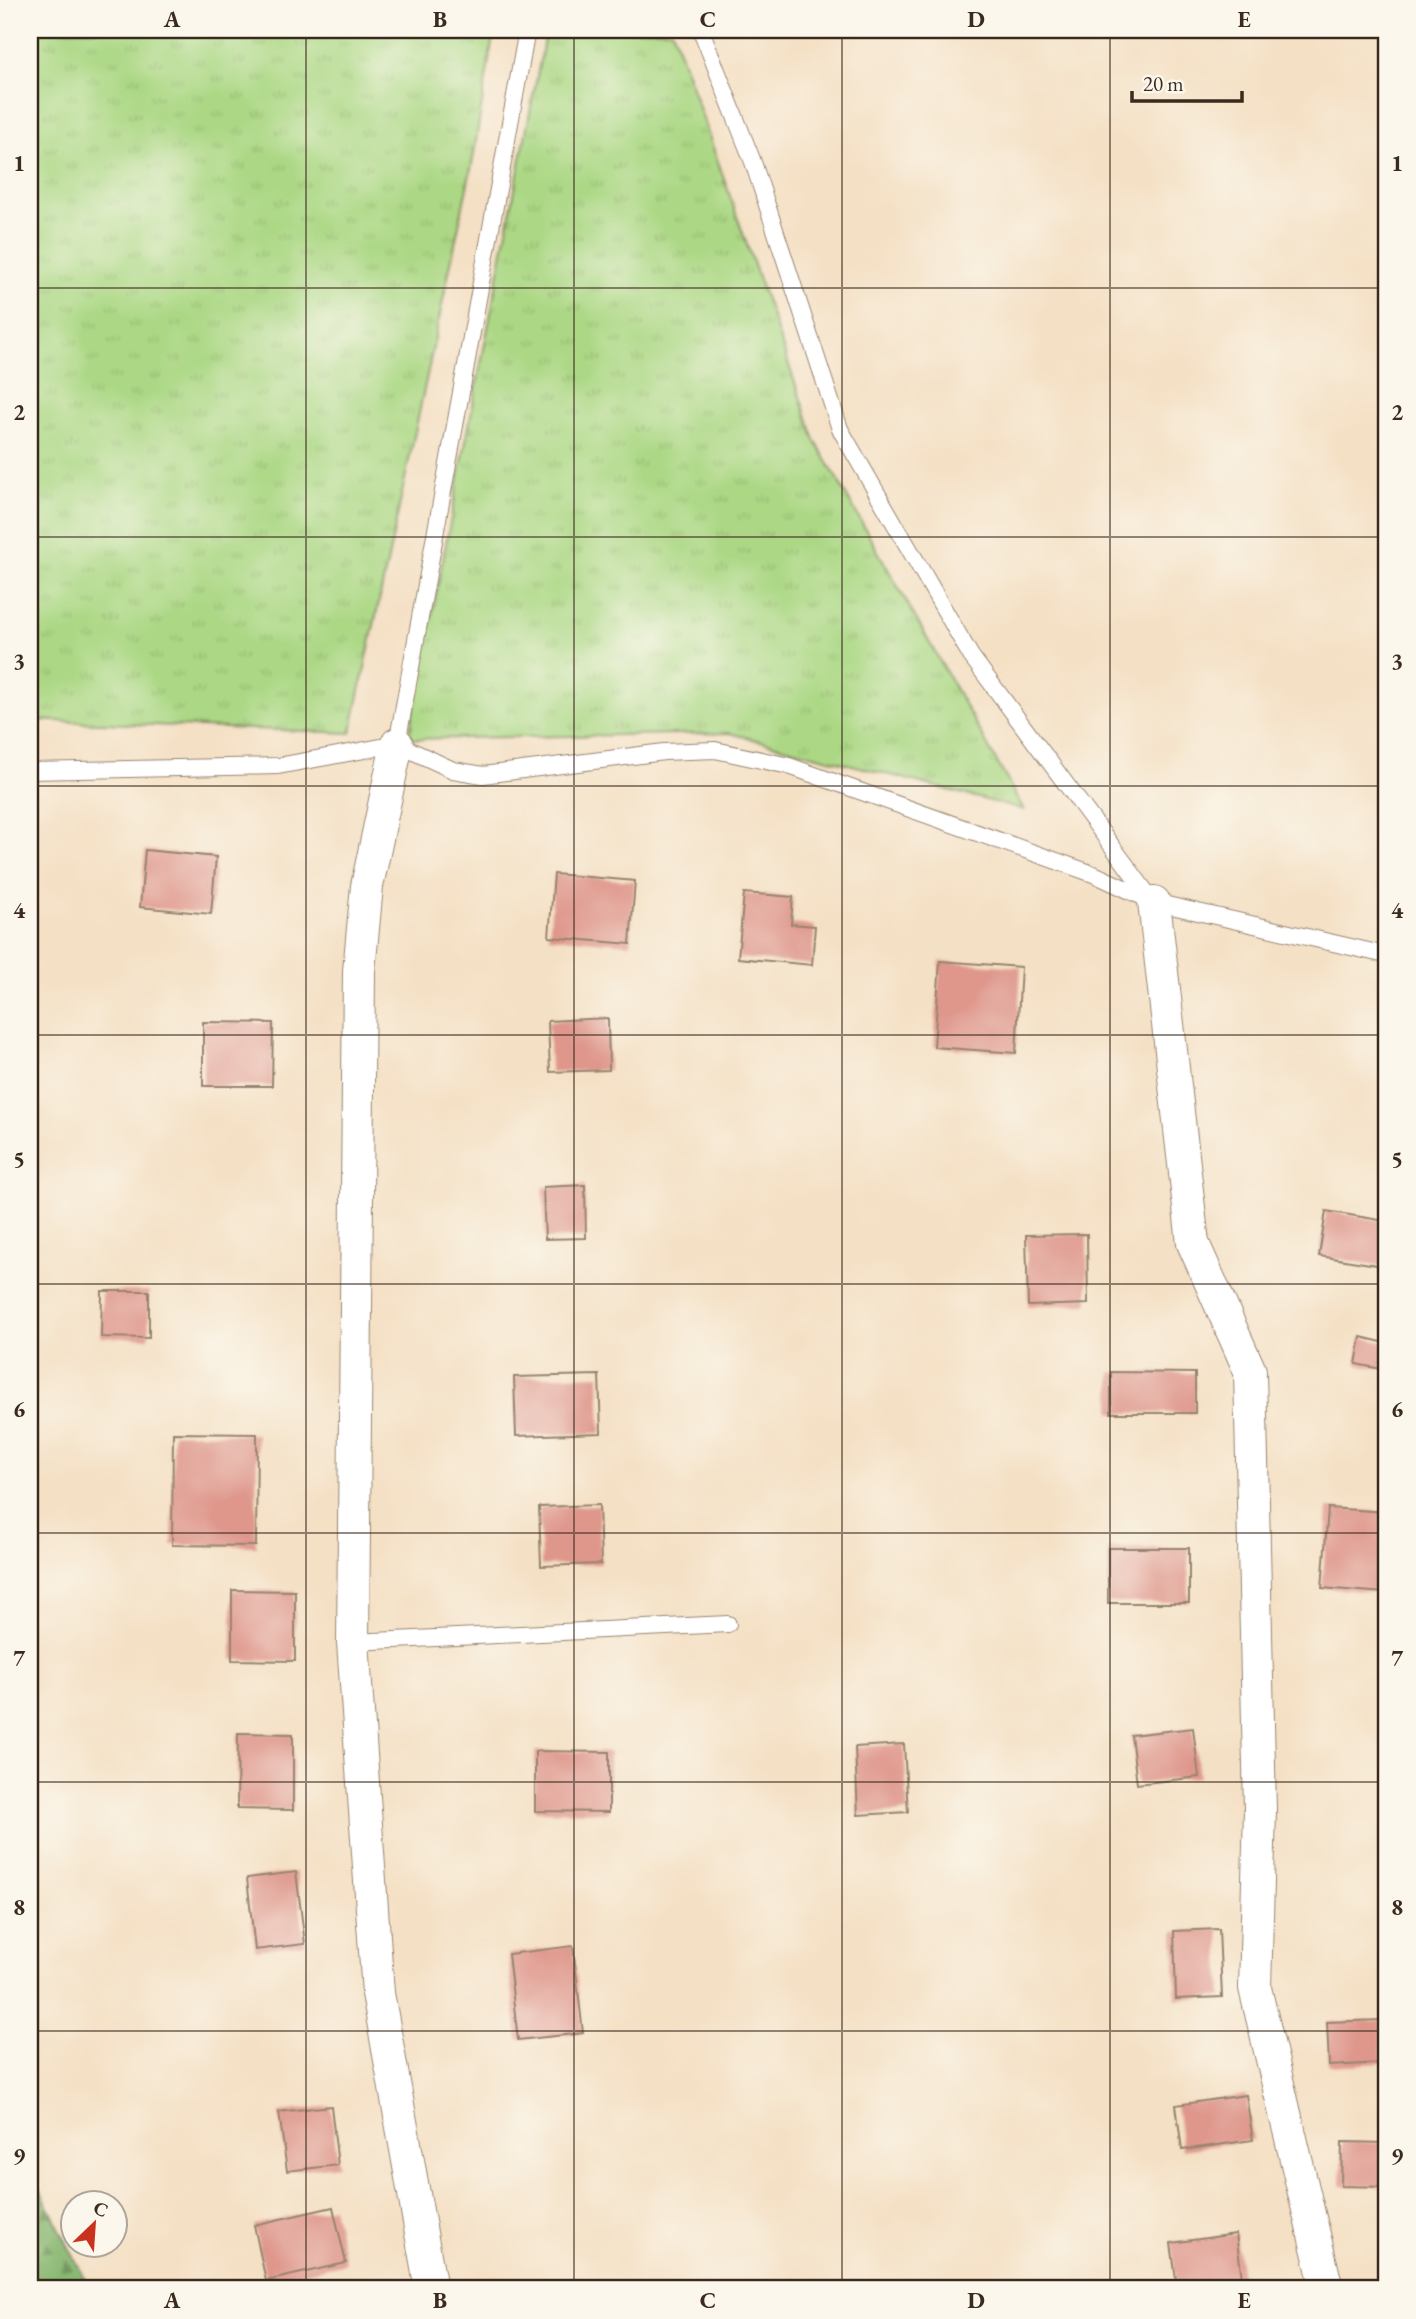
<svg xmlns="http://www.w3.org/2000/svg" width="1416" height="2319" font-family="'EB Garamond',serif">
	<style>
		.grass { fill: url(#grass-tufts); stroke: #748152; stroke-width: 2 }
		.forest { fill: url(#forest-firs); stroke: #627148; stroke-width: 2 }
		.building { fill: #df978c }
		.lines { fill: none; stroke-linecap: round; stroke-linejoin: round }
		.service-casing { stroke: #988571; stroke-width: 18 }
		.minor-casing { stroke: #988571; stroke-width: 34 }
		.service { stroke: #fff; stroke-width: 16 }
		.minor { stroke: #fff; stroke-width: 32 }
		.grid { fill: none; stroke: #3b2a1e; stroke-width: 2; stroke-opacity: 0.55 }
		.neatline { fill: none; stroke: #3b2a1e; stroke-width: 2.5 }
		.grid-label { font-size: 23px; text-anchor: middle; font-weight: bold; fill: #3b2a1e }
	</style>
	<defs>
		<pattern id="grass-tufts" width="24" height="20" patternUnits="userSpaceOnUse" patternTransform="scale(1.75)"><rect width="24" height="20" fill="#acd885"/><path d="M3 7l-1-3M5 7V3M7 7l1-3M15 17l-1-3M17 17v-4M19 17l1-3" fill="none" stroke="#95ba72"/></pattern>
		<pattern id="forest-firs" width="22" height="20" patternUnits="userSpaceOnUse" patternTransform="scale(1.75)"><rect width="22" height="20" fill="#89b872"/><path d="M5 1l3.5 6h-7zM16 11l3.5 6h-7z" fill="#71965d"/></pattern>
	</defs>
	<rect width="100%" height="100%" fill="#fbf7ec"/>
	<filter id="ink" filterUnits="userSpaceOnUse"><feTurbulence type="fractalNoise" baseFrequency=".0143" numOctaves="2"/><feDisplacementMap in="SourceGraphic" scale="14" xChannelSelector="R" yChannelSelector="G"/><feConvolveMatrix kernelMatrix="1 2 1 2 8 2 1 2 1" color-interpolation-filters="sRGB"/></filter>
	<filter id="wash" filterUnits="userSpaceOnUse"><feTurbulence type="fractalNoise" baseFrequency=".00686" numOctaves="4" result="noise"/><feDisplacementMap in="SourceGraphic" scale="28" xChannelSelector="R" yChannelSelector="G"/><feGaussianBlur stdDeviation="1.57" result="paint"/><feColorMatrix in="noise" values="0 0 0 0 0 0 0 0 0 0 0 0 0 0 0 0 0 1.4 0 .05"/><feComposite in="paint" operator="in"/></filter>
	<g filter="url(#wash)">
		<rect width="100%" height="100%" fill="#f4e0c4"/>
		<g class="grass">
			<polygon points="30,30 494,30 473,159 351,733 30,720"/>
			<polygon points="546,30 672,30 815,440 1024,810 730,733 408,739"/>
		</g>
		<polygon class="forest" points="30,2170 90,2289 30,2289"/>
		<g id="blocks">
			<g class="building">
				<polygon points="145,850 216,857 211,914 140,907"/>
				<polygon points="554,874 635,881 630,944 549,937"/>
				<polygon points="744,893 793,897 791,924 815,926 812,965 738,958"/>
				<polygon points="940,961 1021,967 1016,1053 934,1047"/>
				<polygon points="608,1018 609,1070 550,1072 548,1021"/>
				<polygon points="203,1022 273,1023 272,1086 203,1086"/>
				<polygon points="585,1185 586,1238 545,1239 543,1187"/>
				<polygon points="1326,1211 1386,1221 1383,1266 1319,1256"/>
				<polygon points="1087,1234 1088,1304 1028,1306 1026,1235"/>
				<polygon points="102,1291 149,1291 149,1338 101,1337"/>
				<polygon points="1361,1337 1386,1343 1386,1370 1356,1364"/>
				<polygon points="1111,1372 1195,1373 1195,1413 1111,1413"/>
				<polygon points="599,1375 601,1433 516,1436 514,1377"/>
				<polygon points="173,1433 257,1434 256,1546 172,1545"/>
				<polygon points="599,1505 601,1564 541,1566 539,1507"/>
				<polygon points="1328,1508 1386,1512 1385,1593 1322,1588"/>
				<rect x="1108" y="1548" width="81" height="55"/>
				<polygon points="232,1590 295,1591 295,1661 232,1660"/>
				<polygon points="1193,1728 1199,1777 1137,1784 1131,1735"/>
				<polygon points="238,1733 293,1734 293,1810 237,1809"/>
				<polygon points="904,1744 908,1812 858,1815 855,1747"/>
				<polygon points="535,1751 609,1752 609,1812 535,1811"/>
				<polygon points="296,1872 305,1944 255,1950 247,1878"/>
				<polygon points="1219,1929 1222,1997 1176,1999 1174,1931"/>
				<polygon points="573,1946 583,2033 518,2040 508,1954"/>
				<polygon points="1381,2020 1382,2063 1329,2066 1327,2022"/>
				<polygon points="1246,2095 1253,2140 1182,2150 1176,2105"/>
				<polygon points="331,2106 338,2165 287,2171 279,2112"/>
				<polygon points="1342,2142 1386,2143 1386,2187 1341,2186"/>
				<polygon points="333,2207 346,2263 266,2281 254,2225"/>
				<polygon points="1236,2234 1242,2278 1177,2287 1171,2243"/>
			</g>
		</g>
	</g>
	<g filter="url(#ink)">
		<use href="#blocks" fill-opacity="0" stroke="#988571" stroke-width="2"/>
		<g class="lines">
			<defs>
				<g id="service">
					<polyline points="701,30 753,162 840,429 971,656 1152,900"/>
					<polyline points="397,744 527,30"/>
					<polyline points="30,771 278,766 397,744 453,770 483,775 664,752 715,750 789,766 1096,875 1154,902 1386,955"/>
					<polyline points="353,1642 728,1624"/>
				</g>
				<g id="minor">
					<polyline points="397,744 367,886 359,971 353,1642 378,1993 431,2289"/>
					<polyline points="1154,902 1193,1243 1250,1371 1260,1810 1255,1988 1327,2289"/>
				</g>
			</defs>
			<use href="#service" class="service-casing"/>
			<use href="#minor" class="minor-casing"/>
			<use href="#service" class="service"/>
			<use href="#minor" class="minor"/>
		</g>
	</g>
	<path class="grid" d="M306,30V2289M574,30V2289M842,30V2289M1110,30V2289M30,288H1386M30,537H1386M30,786H1386M30,1035H1386M30,1284H1386M30,1533H1386M30,1782H1386M30,2031H1386"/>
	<rect width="1416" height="2319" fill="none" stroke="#fbf7ec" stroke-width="77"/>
	<g transform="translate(94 2224) rotate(25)"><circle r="33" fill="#fbf7ec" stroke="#aea59a" stroke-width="2"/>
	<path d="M0-5L12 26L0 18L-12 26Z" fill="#c8321e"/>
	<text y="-10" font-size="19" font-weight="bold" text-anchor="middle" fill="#3b2a1e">С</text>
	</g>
	<path d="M1132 91v10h110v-10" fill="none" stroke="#3b2a1e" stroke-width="3.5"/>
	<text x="1143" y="91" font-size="21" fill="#3b2a1e" stroke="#fbf7ec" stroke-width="5" paint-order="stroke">20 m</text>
	<rect x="38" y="38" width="1340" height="2242" class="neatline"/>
	<g class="grid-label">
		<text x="172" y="27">A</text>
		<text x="440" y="27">B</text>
		<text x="708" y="27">C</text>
		<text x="976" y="27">D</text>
		<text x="1244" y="27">E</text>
		<text x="19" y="171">1</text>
		<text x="1397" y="171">1</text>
		<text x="19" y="420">2</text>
		<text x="1397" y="420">2</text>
		<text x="19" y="669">3</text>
		<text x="1397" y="669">3</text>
		<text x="19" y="918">4</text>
		<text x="1397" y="918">4</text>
		<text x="19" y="1167">5</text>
		<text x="1397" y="1167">5</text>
		<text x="19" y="1417">6</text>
		<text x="1397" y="1417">6</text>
		<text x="19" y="1666">7</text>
		<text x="1397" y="1666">7</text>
		<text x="19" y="1915">8</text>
		<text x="1397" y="1915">8</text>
		<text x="19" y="2164">9</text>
		<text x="1397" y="2164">9</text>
		<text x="172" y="2308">A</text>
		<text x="440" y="2308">B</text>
		<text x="708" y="2308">C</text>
		<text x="976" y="2308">D</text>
		<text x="1244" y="2308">E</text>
	</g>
</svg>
